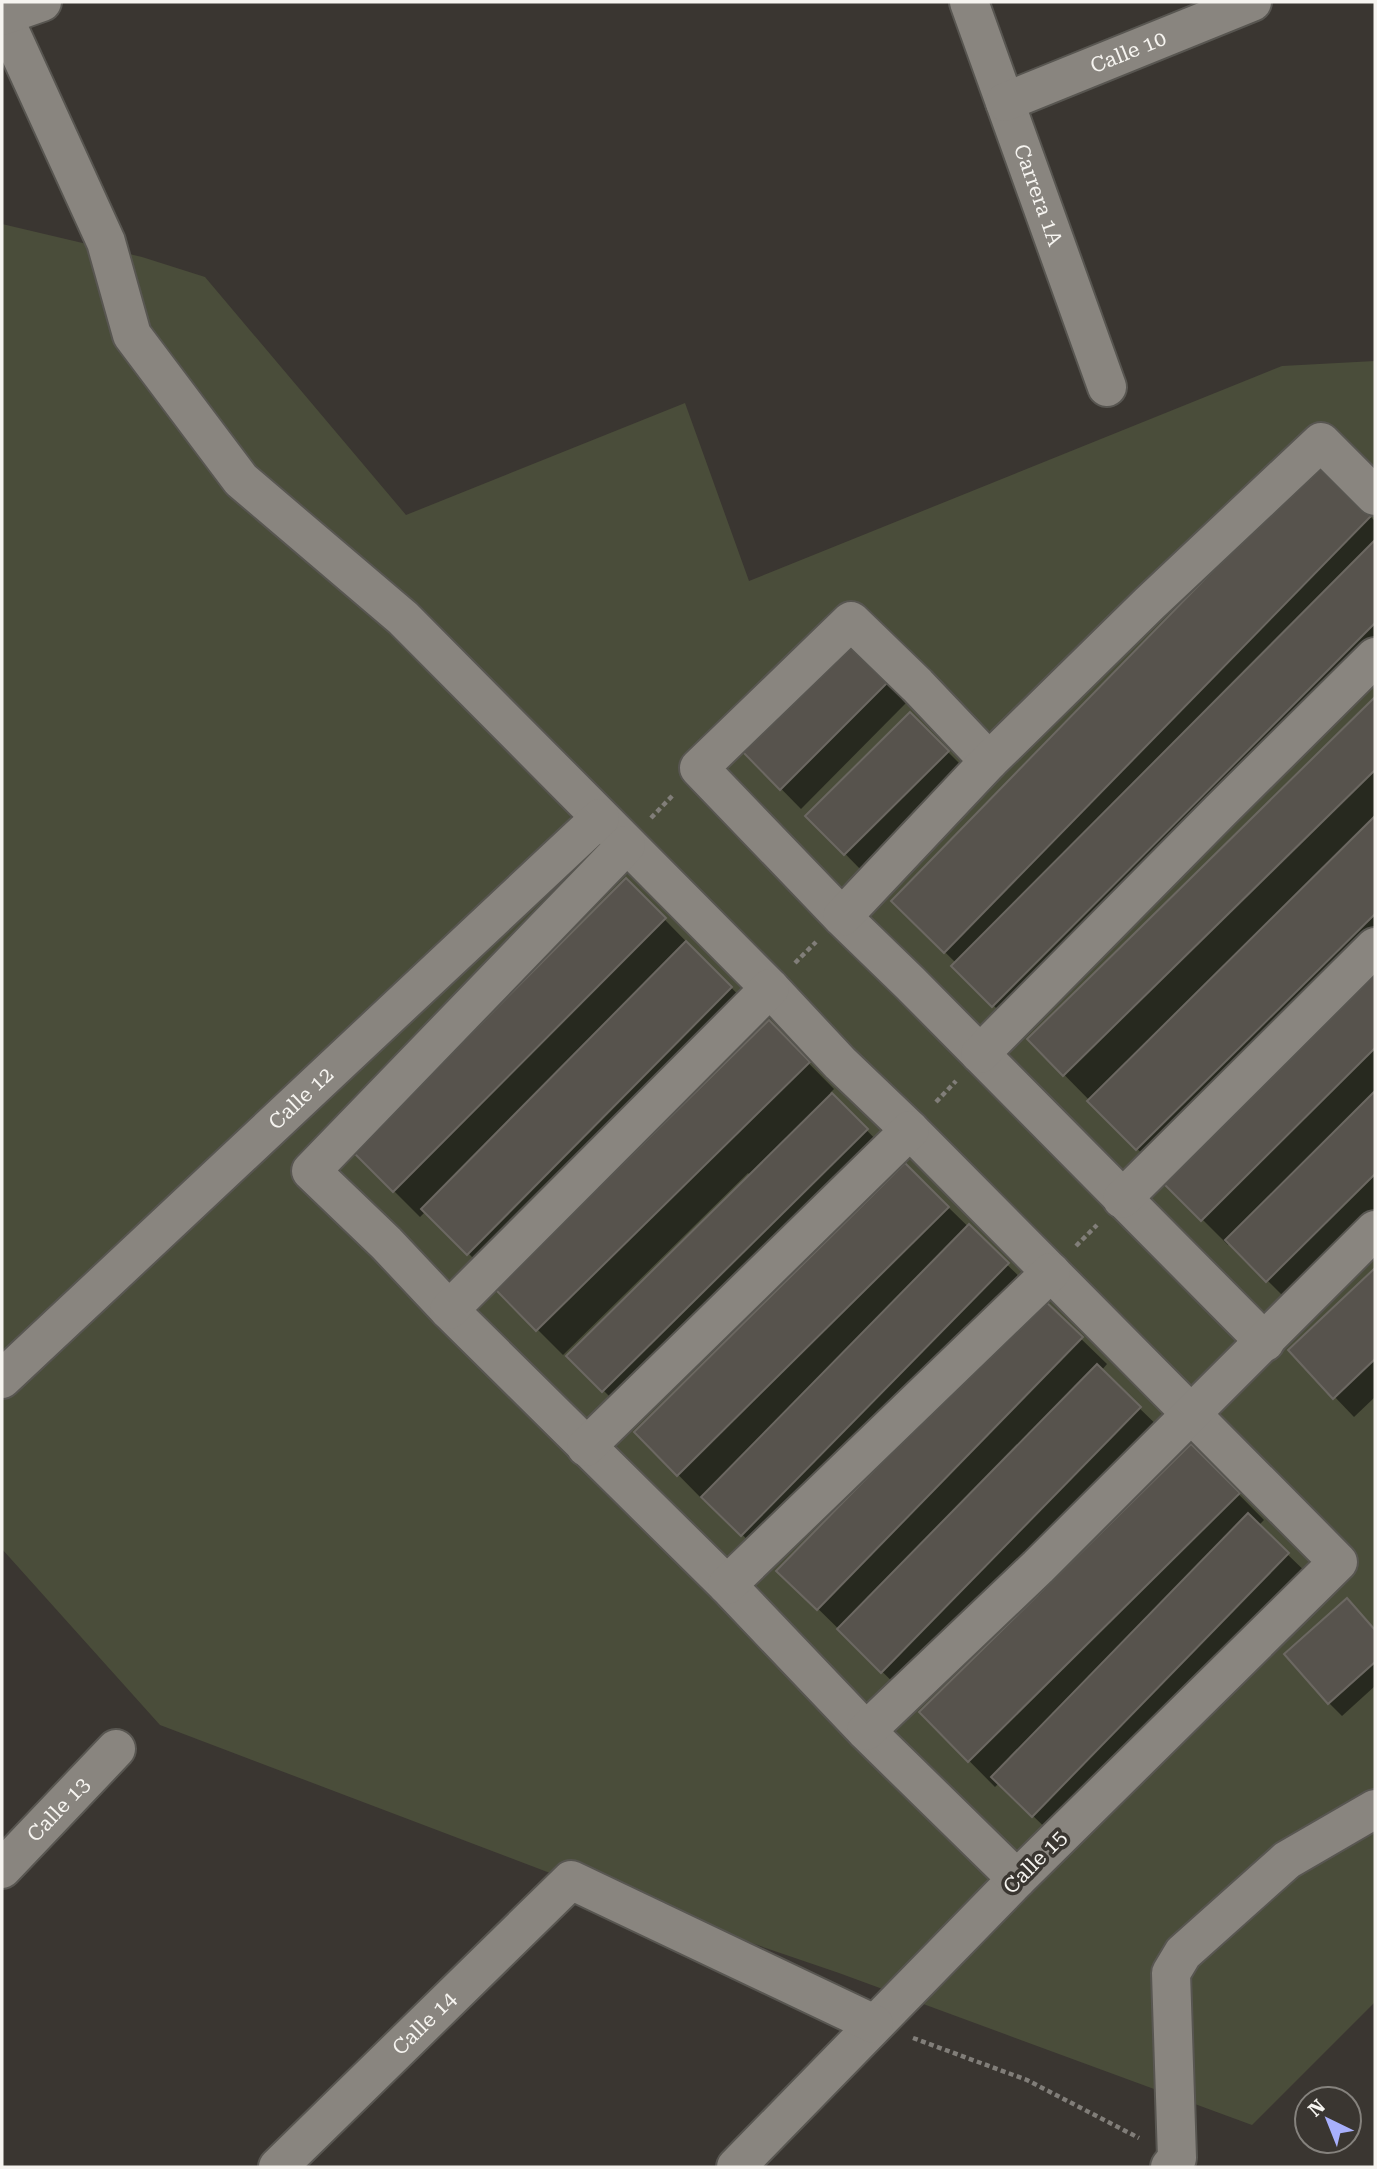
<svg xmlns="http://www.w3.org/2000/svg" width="1377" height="2169" font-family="'Roboto Serif',serif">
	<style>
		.green { fill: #4a4d3a }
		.shadow { fill: #0007 }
		.building { fill: #57534d; stroke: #6c6862; stroke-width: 2 }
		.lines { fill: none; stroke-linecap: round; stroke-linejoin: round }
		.minor-casing { stroke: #585651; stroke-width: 42 }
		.path { stroke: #817e79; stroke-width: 4.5; stroke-dasharray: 5 3.5; stroke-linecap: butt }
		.minor { stroke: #89857f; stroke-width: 38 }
		.labels { text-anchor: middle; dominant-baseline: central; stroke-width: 7; stroke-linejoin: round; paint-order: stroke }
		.street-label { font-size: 21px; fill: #f6f4f0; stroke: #3a3631 }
	</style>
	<rect width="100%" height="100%" fill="#3a3631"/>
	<polygon class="green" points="2,224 142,257 205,277 406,515 685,403 749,581 1282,366 1375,361 1375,2002 1252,2125 839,1973 579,1884 160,1725 2,1549"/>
	<g class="shadow">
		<polygon points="1318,465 1375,521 1375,674 1019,1031 954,966 956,963 893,901"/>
		<polygon points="848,643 907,702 801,809 742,749"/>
		<polygon points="1375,699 1375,965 1163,1175 1029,1039"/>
		<polygon points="910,714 968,772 865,874 808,816"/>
		<polygon points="626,880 757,1014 494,1279 426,1211 420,1217 355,1152"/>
		<polygon points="1375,977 1375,1225 1293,1306 1230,1243 1228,1245 1167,1184"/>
		<polygon points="769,1023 834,1089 830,1093 892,1156 629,1416 569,1356 751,1176 748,1173 563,1355 497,1289"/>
		<polygon points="905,1165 1033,1290 768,1560 706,1499 704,1501 636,1432"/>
		<polygon points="1375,1270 1375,1397 1354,1417 1290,1350"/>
		<polygon points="1042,1301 1107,1364 1101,1371 1166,1434 908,1697 805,1596"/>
		<polygon points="1191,1446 1264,1520 1258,1526 1314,1580 1059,1841 999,1783 995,1787 921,1712"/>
		<polygon points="1360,1614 1375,1631 1375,1686 1342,1716 1329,1703"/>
	</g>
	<g class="building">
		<polygon points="1318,463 1372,515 944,953 891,901"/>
		<polygon points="1375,540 1375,623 992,1007 951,966"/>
		<polygon points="848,641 889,681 780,790 740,749"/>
		<polygon points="1375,697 1375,770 1063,1076 1027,1039"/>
		<polygon points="910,712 949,751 844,855 805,816"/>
		<polygon points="1375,816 1375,914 1136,1150 1087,1101"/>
		<polygon points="626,878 666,918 393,1192 353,1152"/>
		<polygon points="686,941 732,987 467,1255 421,1209"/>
		<polygon points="1375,974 1375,1048 1201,1221 1164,1184"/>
		<polygon points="769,1020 810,1062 536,1331 495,1289"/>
		<polygon points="1375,1091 1375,1174 1266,1282 1225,1240"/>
		<polygon points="832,1093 868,1129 602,1392 566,1356"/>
		<polygon points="905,1163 949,1207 677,1476 634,1432"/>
		<polygon points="969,1224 1009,1263 741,1536 701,1497"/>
		<polygon points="1375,1268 1375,1359 1333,1399 1288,1350"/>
		<polygon points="1042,1298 1083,1337 817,1610 776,1571"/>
		<polygon points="1097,1364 1141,1407 881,1673 837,1629"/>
		<polygon points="1191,1444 1240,1493 968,1762 919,1712"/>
		<polygon points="1248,1513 1289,1553 1032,1817 991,1777"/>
		<polygon points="1347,1598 1375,1630 1375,1662 1328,1704 1284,1654"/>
	</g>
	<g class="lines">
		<defs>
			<g id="minor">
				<path id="s1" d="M969,2L1107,387"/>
				<polyline points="2,14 106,242 132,335 241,480 403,618 770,988 840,1063 910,1130 1338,1562 1017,1879 736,2167"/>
				<polyline points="2,16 42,2"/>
				<path id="s2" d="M1005,102L1252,2"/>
				<polyline points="989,761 917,685 851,621 699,768 842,917 910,983 1265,1342"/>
				<polyline points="626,845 311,1171 386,1243 449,1310 727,1585 866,1731 1017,1879"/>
				<polyline points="842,917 989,761 1149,604 1321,442 1375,496"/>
				<polyline points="980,1054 1220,811 1375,657"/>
				<polyline points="1122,1199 1375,947"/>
				<polyline points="449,1310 770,988"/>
				<path id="s3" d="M2,1379L600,818"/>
				<polyline points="586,1447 910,1130"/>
				<polyline points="727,1585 1051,1272"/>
				<polyline points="866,1731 1038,1567 1375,1230"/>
				<path id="s4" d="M2,1869L116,1749"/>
				<path id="s5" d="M278,2167L571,1880L874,2024"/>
				<polyline points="1170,2167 1177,2158 1171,1973 1183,1953 1287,1860 1375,1809"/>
			</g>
		</defs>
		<use href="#minor" class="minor-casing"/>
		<g class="path">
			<polyline points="651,818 674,794"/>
			<polyline points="795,963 816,942"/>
			<polyline points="936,1102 956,1081"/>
			<polyline points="1076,1246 1097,1225"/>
			<polyline points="913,2038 1027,2080 1139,2138"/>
		</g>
		<use href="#minor" class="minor"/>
	</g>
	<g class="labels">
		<g class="street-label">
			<text stroke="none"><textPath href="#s2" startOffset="133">Calle 10</textPath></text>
			<text stroke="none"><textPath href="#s1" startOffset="205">Carrera 1A</textPath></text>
			<text stroke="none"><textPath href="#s3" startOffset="410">Calle 12</textPath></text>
			<text stroke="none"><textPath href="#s4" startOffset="82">Calle 13</textPath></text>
			<text transform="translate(1035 1862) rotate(-45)">Calle 15</text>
			<text stroke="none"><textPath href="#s5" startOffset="205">Calle 14</textPath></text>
		</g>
	</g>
	<rect width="1377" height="2169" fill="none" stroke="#f6f4f0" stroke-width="7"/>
	<g transform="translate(1328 2120) rotate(317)"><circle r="33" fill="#3a3631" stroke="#85827d" stroke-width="2"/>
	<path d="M0-5L12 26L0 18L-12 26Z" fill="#a8b0fc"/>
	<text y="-10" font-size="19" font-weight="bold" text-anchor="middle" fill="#f6f4f0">N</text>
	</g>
</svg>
